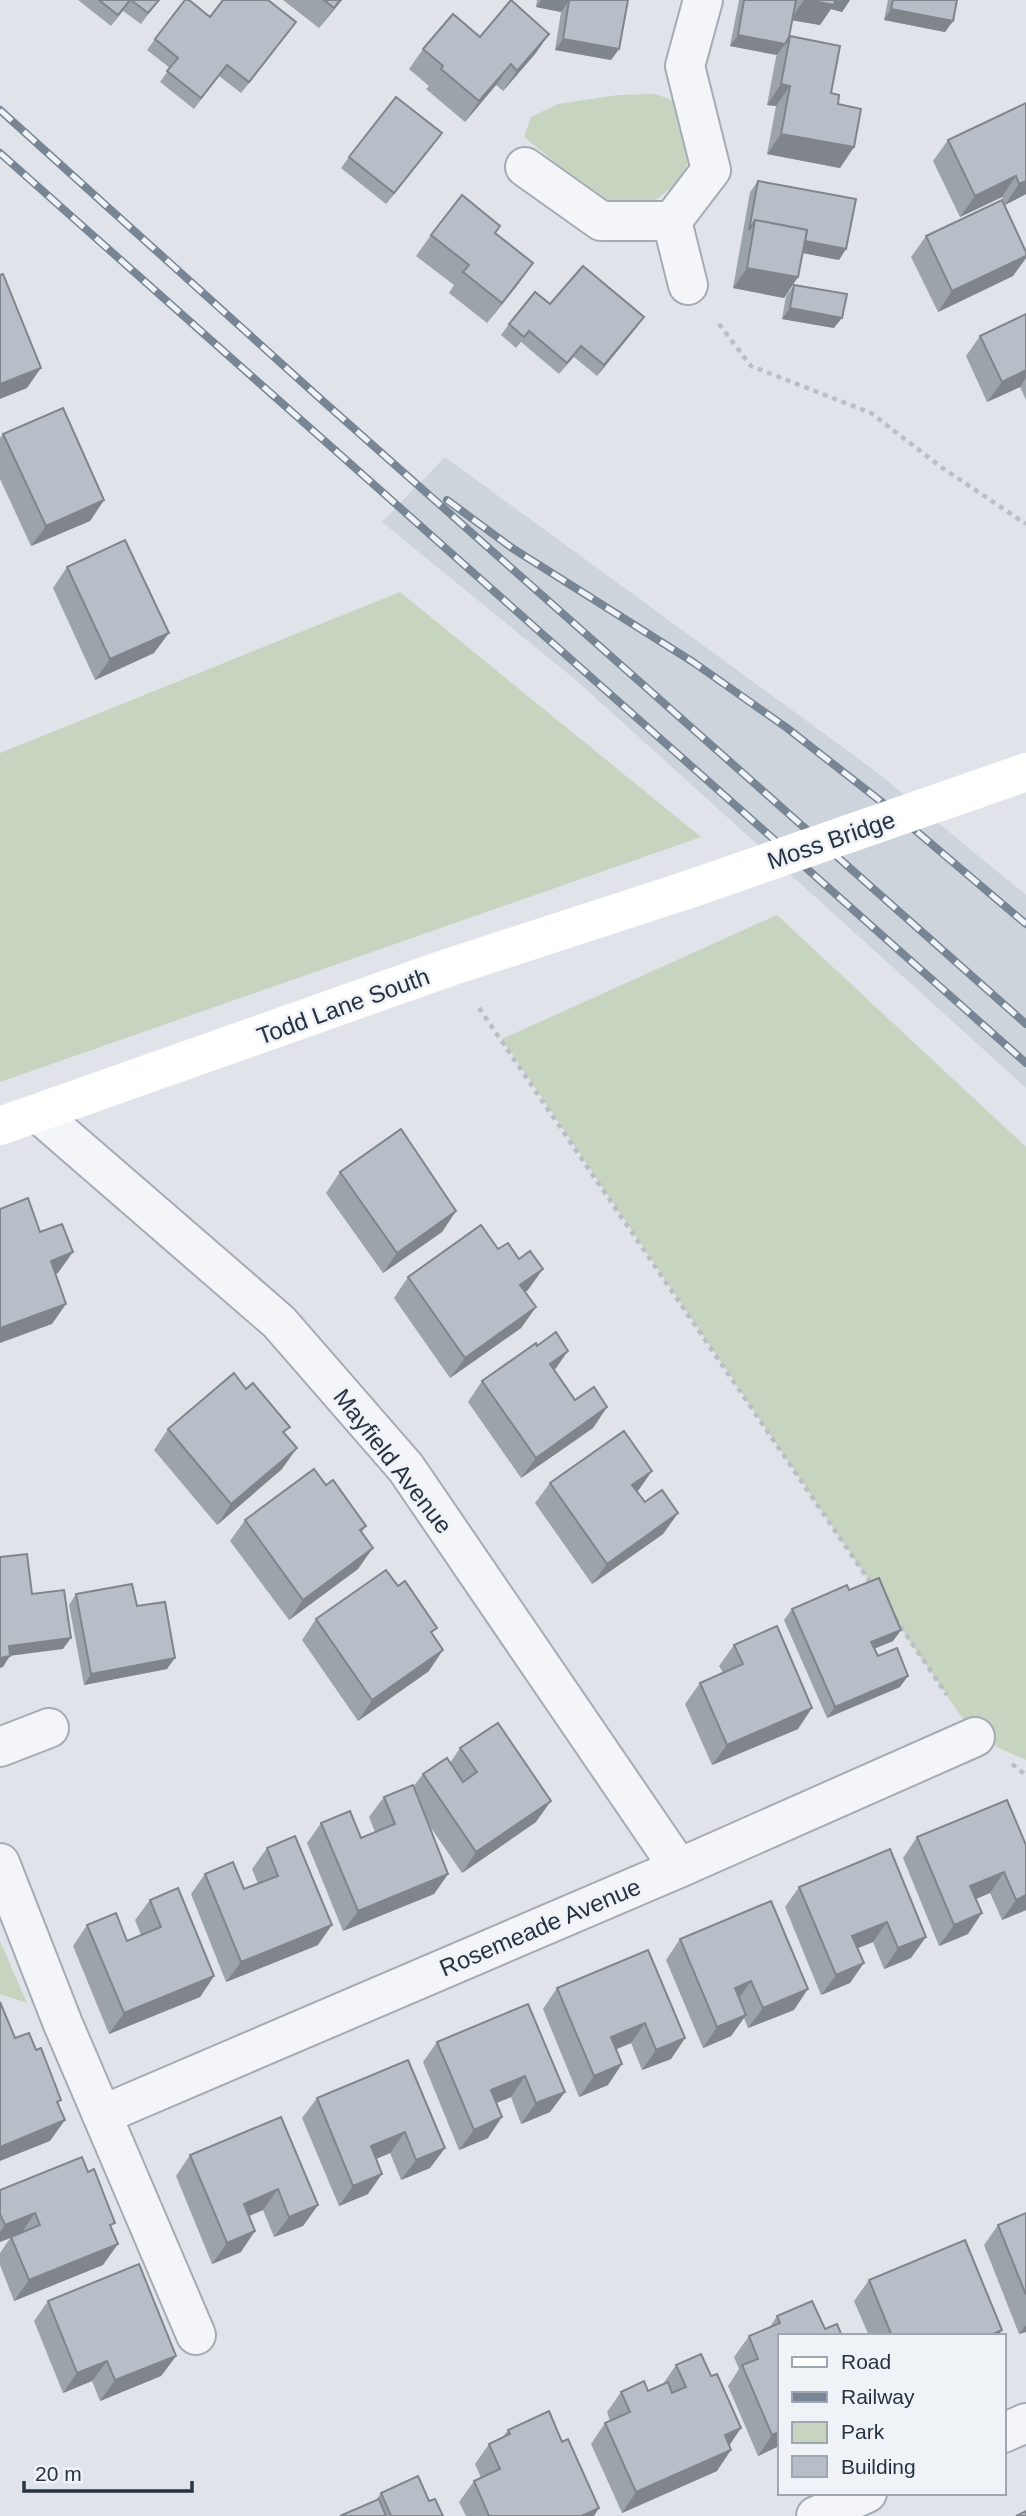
<svg xmlns="http://www.w3.org/2000/svg" width="1026" height="2516" font-family="Helvetica,sans-serif">
	<style>
		.built { fill: #ced4dc }
		.green { fill: #c7d4c0 }
		.lines { fill: none; stroke-linecap: round; stroke-linejoin: round }
		.street-casing { stroke: #a5abb4; stroke-width: 42 }
		.path { stroke: #babfc5; stroke-width: 4.5; stroke-dasharray: 5 5; stroke-linecap: butt }
		.street { stroke: #f3f5f8; stroke-width: 38 }
		.secondary { stroke: #fff; stroke-width: 38 }
		.rail-casing { stroke: #788594; stroke-width: 8 }
		.rail { stroke: #eff3f7; stroke-width: 5; stroke-dasharray: 16; stroke-linecap: butt }
		.secondary-bridge { stroke: #fff; stroke-width: 38 }
		.wall { fill: #9da3ab }
		.shaded-wall { fill: #80858b }
		.building { fill: #b7bec7; stroke: #80858b; stroke-width: 2 }
		.labels { text-anchor: middle; dominant-baseline: central; stroke-width: 5; stroke-linejoin: round; paint-order: stroke }
		.street-label { font-size: 24px; fill: #283342; stroke: #eff3f7 }
	</style>
	<rect width="100%" height="100%" fill="#e0e4ea"/>
	<polygon class="built" points="445,457 874,770 1026,895 1026,1088 578,682 382,522"/>
	<g class="green">
		<polygon points="656,94 681,104 693,138 684,177 657,199 620,209 579,182 524,137 531,117 558,104 618,95"/>
		<polygon points="400,592 701,837 0,1082 0,753"/>
		<polygon points="777,915 1026,1147 1026,1760 975,1737 502,1039"/>
		<polygon points="0,1941 27,2003 0,1994"/>
	</g>
	<g class="lines">
		<defs>
			<g id="street">
				<polyline points="525,167 601,221 672,221 711,170 685,66 703,0"/>
				<polyline points="672,221 688,285"/>
				<polyline points="39,1114 279,1322 406,1468 679,1868"/>
				<polyline points="0,1747 49,1728"/>
				<polyline points="0,1863 63,2024 102,2115 679,1868 975,1737"/>
				<polyline points="102,2115 196,2335"/>
				<polyline points="1003,2433 1026,2423"/>
				<polyline points="816,2516 867,2493"/>
			</g>
		</defs>
		<use href="#street" class="street-casing"/>
		<g class="path">
			<polyline points="719,324 751,366 871,413 941,467 1026,524"/>
			<polyline points="479,1008 872,1585"/>
			<polyline points="895,1618 947,1695"/>
			<polyline points="1012,1764 1026,1775"/>
		</g>
		<use href="#street" class="street"/>
		<g class="secondary">
			<polyline points="975,790 1026,772"/>
			<polyline points="0,1126 450,967 687,890"/>
		</g>
		<defs>
			<g id="rail">
				<polyline points="0,110 324,402 1026,1024"/>
				<polyline points="0,153 1026,1063"/>
				<polyline points="447,500 512,548 693,662 787,728 883,803 1026,924"/>
			</g>
		</defs>
		<use href="#rail" class="rail-casing"/>
		<use href="#rail" class="rail"/>
		<polyline class="secondary-bridge" points="687,890 975,790"/>
	</g>
	<g class="wall">
		<polygon points="78,0 159,0 141,24 123,11 111,26"/>
		<polygon points="283,0 342,0 319,28"/>
		<polygon points="537,0 628,0 619,49 611,60 555,50 561,12 536,7"/>
		<polygon points="739,0 850,0 842,12 831,9 820,25 793,20 789,37 838,104 854,147 840,168 767,154 776,106 767,105 776,57 777,55 730,46"/>
		<polygon points="888,0 957,0 953,21 945,32 884,20"/>
		<polygon points="210,17 296,22 241,93 219,76 194,109 160,82 170,68 147,50 155,39"/>
		<polygon points="549,34 535,54 503,91 496,85 465,122 426,89 429,86 409,69 423,49 480,37"/>
		<polygon points="1026,103 1026,194 1005,205 1002,197 960,217 933,161 948,140"/>
		<polygon points="434,144 386,204 341,168 349,157"/>
		<polygon points="758,181 846,249 839,260 803,253 798,277 784,298 733,288 750,192"/>
		<polygon points="495,233 519,283 487,323 449,293 454,285 416,256 431,235"/>
		<polygon points="926,236 1026,252 1026,258 1013,276 938,312 911,257"/>
		<polygon points="794,285 834,328 782,319 786,296"/>
		<polygon points="550,304 636,328 597,376 574,357 559,374 521,342 516,348 501,335 509,324"/>
		<polygon points="1026,314 1026,400 1020,387 987,402 966,356 980,336"/>
		<polygon points="3,434 104,500 90,521 31,546 0,479 0,438"/>
		<polygon points="67,567 154,653 95,680 53,588"/>
		<polygon points="340,1172 456,1211 442,1232 383,1273 326,1193"/>
		<polygon points="408,1277 528,1290 525,1292 536,1307 521,1328 450,1378 394,1298"/>
		<polygon points="555,1370 575,1400 607,1407 593,1428 521,1478 468,1402 482,1381"/>
		<polygon points="246,1389 285,1434 282,1469 217,1525 154,1450 168,1429"/>
		<polygon points="550,1483 638,1491 637,1492 645,1502 678,1513 663,1534 592,1584 535,1503"/>
		<polygon points="245,1520 366,1526 362,1532 358,1569 289,1620 230,1541"/>
		<polygon points="398,1586 432,1635 429,1671 358,1721 302,1640 316,1619"/>
		<polygon points="849,1590 901,1630 893,1641 874,1649 878,1656 900,1687 827,1718 784,1620 792,1609"/>
		<polygon points="76,1594 137,1606 167,1669 84,1685 69,1605"/>
		<polygon points="734,1645 798,1729 712,1765 685,1704 700,1683 723,1673 719,1666"/>
		<polygon points="460,1748 536,1822 462,1873 427,1822 448,1874 434,1894 343,1931 307,1843 321,1823 361,1838 375,1832 369,1817 384,1797 413,1787 423,1774 450,1763"/>
		<polygon points="1007,1800 1026,1910 1002,1920 990,1893 976,1899 968,1934 939,1946 903,1858 917,1837"/>
		<polygon points="267,1848 318,1945 226,1982 191,1894 205,1874 244,1889 258,1884 252,1869"/>
		<polygon points="890,1849 911,1958 884,1969 873,1942 858,1948 850,1983 821,1995 785,1907 799,1887"/>
		<polygon points="150,1900 214,1976 200,1997 109,2034 73,1946 87,1925 127,1941 141,1935 135,1920"/>
		<polygon points="771,1901 794,2010 748,2028 744,2018 731,2036 703,2048 666,1960 680,1939"/>
		<polygon points="557,1988 685,2038 671,2059 642,2070 631,2043 617,2049 608,2085 579,2097 543,2009"/>
		<polygon points="437,2042 565,2092 550,2112 521,2124 511,2097 496,2103 488,2138 459,2150 423,2062"/>
		<polygon points="317,2098 445,2148 430,2168 401,2180 390,2153 376,2159 368,2194 339,2206 302,2118"/>
		<polygon points="190,2155 318,2205 303,2226 274,2237 263,2210 249,2216 241,2252 212,2264 176,2176"/>
		<polygon points="0,2190 111,2228 103,2265 14,2301 0,2265 0,2253 11,2237 0,2242"/>
		<polygon points="1026,2213 1026,2332 1019,2334 984,2245 998,2225"/>
		<polygon points="869,2280 998,2336 869,2336 854,2301"/>
		<polygon points="48,2301 176,2356 161,2376 100,2401 92,2381 63,2393 34,2321"/>
		<polygon points="812,2301 779,2446 758,2456 728,2386 739,2369 734,2357 749,2336 770,2327 777,2316"/>
		<polygon points="676,2365 729,2446 717,2471 622,2513 591,2444 605,2423 610,2421 607,2412 621,2392 648,2391 663,2384"/>
		<polygon points="508,2430 594,2516 466,2516 459,2502 474,2481 481,2478 475,2464 489,2444 502,2438"/>
		<polygon points="381,2493 429,2501 443,2516 340,2516 376,2500"/>
	</g>
	<g class="shaded-wall">
		<polygon points="340,0 342,0 319,28"/>
		<polygon points="541,0 564,0 569,1 561,12 536,7"/>
		<polygon points="804,0 850,0 842,12 831,9 820,25 790,20"/>
		<polygon points="891,9 953,21 945,32 884,20"/>
		<polygon points="296,22 288,33 241,93 249,82"/>
		<polygon points="549,34 535,54 503,91 517,71"/>
		<polygon points="738,35 785,44 777,55 730,46"/>
		<polygon points="563,39 619,49 611,60 555,50"/>
		<polygon points="511,64 496,85 465,122 479,101"/>
		<polygon points="781,84 790,86 776,106 767,105"/>
		<polygon points="442,133 434,144 386,204 394,193"/>
		<polygon points="781,134 854,147 840,168 767,154"/>
		<polygon points="1016,176 1002,197 960,217 975,196"/>
		<polygon points="1026,181 1026,194 1005,205 1019,184"/>
		<polygon points="753,231 846,249 839,260 751,243"/>
		<polygon points="1026,256 1026,258 1013,276 938,312 952,291"/>
		<polygon points="533,263 519,283 487,323 502,303"/>
		<polygon points="747,268 798,277 784,298 733,288"/>
		<polygon points="790,308 842,318 834,328 782,319"/>
		<polygon points="644,317 636,328 597,376 604,365"/>
		<polygon points="41,368 27,388 0,399 0,384"/>
		<polygon points="1026,370 1026,378 1020,387 987,402 1002,382"/>
		<polygon points="104,500 90,521 31,546 46,526"/>
		<polygon points="169,633 154,653 95,680 110,659"/>
		<polygon points="456,1211 442,1232 383,1273 397,1253"/>
		<polygon points="73,1252 58,1273 36,1281 51,1261"/>
		<polygon points="543,1269 528,1290 506,1305 520,1285"/>
		<polygon points="66,1304 52,1324 0,1343 0,1328"/>
		<polygon points="536,1307 521,1328 450,1378 465,1358"/>
		<polygon points="568,1351 554,1371 550,1364"/>
		<polygon points="607,1407 593,1428 521,1478 536,1458"/>
		<polygon points="297,1448 282,1469 217,1525 231,1504"/>
		<polygon points="652,1471 638,1491 617,1506 632,1485"/>
		<polygon points="678,1513 663,1534 592,1584 607,1564"/>
		<polygon points="373,1548 358,1569 289,1620 303,1600"/>
		<polygon points="901,1630 893,1641 863,1653 871,1642"/>
		<polygon points="71,1638 63,1649 1,1657 9,1646"/>
		<polygon points="443,1650 429,1671 358,1721 372,1700"/>
		<polygon points="10,1656 3,1667 0,1668 0,1658"/>
		<polygon points="175,1658 167,1669 84,1685 91,1674"/>
		<polygon points="908,1676 900,1687 827,1718 835,1707"/>
		<polygon points="812,1708 798,1729 712,1765 727,1745"/>
		<polygon points="551,1801 536,1822 462,1873 476,1852"/>
		<polygon points="1004,1872 990,1893 956,1907 970,1886"/>
		<polygon points="448,1874 434,1894 343,1931 358,1911"/>
		<polygon points="1026,1895 1026,1910 1002,1920 1016,1900"/>
		<polygon points="982,1913 968,1934 939,1946 954,1925"/>
		<polygon points="887,1922 873,1942 838,1956 852,1936"/>
		<polygon points="332,1925 318,1945 226,1982 241,1962"/>
		<polygon points="926,1937 911,1958 884,1969 898,1948"/>
		<polygon points="864,1963 850,1983 821,1995 836,1975"/>
		<polygon points="214,1976 200,1997 109,2034 124,2013"/>
		<polygon points="751,1981 737,2001 735,1988"/>
		<polygon points="808,1989 794,2010 748,2028 763,2008"/>
		<polygon points="746,2015 731,2036 703,2048 717,2027"/>
		<polygon points="645,2023 631,2043 597,2057 611,2037"/>
		<polygon points="685,2038 671,2059 642,2070 656,2050"/>
		<polygon points="622,2064 608,2085 579,2097 594,2076"/>
		<polygon points="525,2076 511,2097 477,2111 491,2090"/>
		<polygon points="565,2092 550,2112 521,2124 536,2103"/>
		<polygon points="502,2117 488,2138 459,2150 474,2130"/>
		<polygon points="65,2120 50,2141 0,2161 0,2147"/>
		<polygon points="405,2132 390,2153 357,2167 371,2146"/>
		<polygon points="445,2148 430,2168 401,2180 416,2160"/>
		<polygon points="382,2174 368,2194 339,2206 353,2186"/>
		<polygon points="278,2189 263,2210 230,2224 244,2204"/>
		<polygon points="318,2205 303,2226 274,2237 289,2217"/>
		<polygon points="35,2213 21,2234 0,2242 0,2232 5,2225"/>
		<polygon points="255,2231 241,2252 212,2264 227,2243"/>
		<polygon points="118,2244 103,2265 14,2301 29,2280"/>
		<polygon points="1026,2325 1026,2332 1019,2334"/>
		<polygon points="1002,2330 998,2336 989,2336"/>
		<polygon points="176,2356 161,2376 100,2401 115,2380"/>
		<polygon points="107,2361 92,2381 63,2393 77,2373"/>
		<polygon points="741,2428 727,2449 725,2435"/>
		<polygon points="779,2432 779,2446 758,2456 772,2435"/>
		<polygon points="731,2450 717,2471 622,2513 636,2492"/>
		<polygon points="599,2508 594,2516 582,2516"/>
	</g>
	<g class="building">
		<polygon points="99,0 130,0 118,15"/>
		<polygon points="131,0 159,0 148,13"/>
		<polygon points="185,0 189,0 210,17 223,0 268,0 296,22 249,82 227,65 201,98 167,71 178,58 155,39"/>
		<polygon points="324,0 340,0 334,8"/>
		<polygon points="511,0 549,34 517,71 511,64 479,101 441,69 443,66 423,49 453,14 480,37"/>
		<polygon points="564,0 628,0 619,49 563,39 569,1"/>
		<polygon points="744,0 796,0 789,37 785,44 738,35"/>
		<polygon points="809,0 835,0 834,5"/>
		<polygon points="893,0 957,0 953,21 891,9"/>
		<polygon points="790,36 840,46 831,93 839,95 838,104 861,109 854,147 781,134 790,86 781,84"/>
		<polygon points="396,97 442,133 394,193 349,157"/>
		<polygon points="1026,103 1026,181 1019,184 1016,176 975,196 948,140"/>
		<polygon points="758,181 856,199 846,249 805,241 807,230 755,220 749,230"/>
		<polygon points="462,195 500,226 495,233 533,263 502,303 463,272 469,265 431,235"/>
		<polygon points="1002,200 1026,252 1026,256 952,291 926,236"/>
		<polygon points="755,220 807,230 798,277 747,268"/>
		<polygon points="583,266 644,317 604,365 581,346 567,363 529,331 524,337 509,324 535,292 550,304"/>
		<polygon points="3,274 41,368 0,384 0,275"/>
		<polygon points="794,285 847,294 842,318 790,308"/>
		<polygon points="1026,314 1026,370 1002,382 980,336"/>
		<polygon points="63,408 104,500 46,526 3,434"/>
		<polygon points="125,540 169,633 110,659 67,567"/>
		<polygon points="401,1129 456,1211 397,1253 340,1172"/>
		<polygon points="28,1198 40,1232 62,1224 73,1252 51,1261 66,1304 0,1328 0,1209"/>
		<polygon points="481,1225 498,1249 508,1243 519,1259 530,1251 543,1269 520,1285 536,1307 465,1358 408,1277"/>
		<polygon points="556,1332 568,1351 550,1364 575,1400 594,1387 607,1407 536,1458 482,1381 536,1343 537,1346"/>
		<polygon points="234,1373 246,1389 253,1383 290,1427 283,1432 297,1448 231,1504 168,1429"/>
		<polygon points="624,1431 652,1471 632,1485 645,1502 662,1490 678,1513 607,1564 550,1483"/>
		<polygon points="314,1469 326,1485 333,1480 366,1526 360,1530 373,1548 303,1600 245,1520"/>
		<polygon points="27,1554 32,1594 64,1590 71,1638 9,1646 10,1656 0,1658 0,1557"/>
		<polygon points="386,1570 398,1586 405,1581 437,1628 431,1632 443,1650 372,1700 316,1619"/>
		<polygon points="879,1578 901,1630 871,1642 878,1656 897,1648 908,1676 835,1707 792,1609 847,1585 849,1590"/>
		<polygon points="132,1584 137,1606 165,1602 175,1658 91,1674 76,1594"/>
		<polygon points="777,1626 812,1708 727,1745 700,1683 743,1664 734,1645"/>
		<polygon points="498,1723 551,1801 476,1852 423,1774 447,1758 463,1782 477,1772 460,1748"/>
		<polygon points="413,1785 448,1874 358,1911 321,1823 350,1811 361,1838 395,1824 384,1797"/>
		<polygon points="1007,1800 1026,1845 1026,1895 1016,1900 1004,1872 970,1886 982,1913 954,1925 917,1837"/>
		<polygon points="295,1836 332,1925 241,1962 205,1874 233,1862 244,1889 278,1876 267,1848"/>
		<polygon points="890,1849 926,1937 898,1948 887,1922 852,1936 864,1963 836,1975 799,1887"/>
		<polygon points="178,1888 214,1976 124,2013 87,1925 116,1913 127,1941 161,1927 150,1900"/>
		<polygon points="771,1901 808,1989 763,2008 751,1981 735,1988 746,2015 717,2027 680,1939"/>
		<polygon points="648,1950 685,2038 656,2050 645,2023 611,2037 622,2064 594,2076 557,1988"/>
		<polygon points="0,2002 15,2038 29,2033 36,2050 41,2048 61,2100 57,2102 65,2120 0,2147"/>
		<polygon points="528,2004 565,2092 536,2103 525,2076 491,2090 502,2117 474,2130 437,2042"/>
		<polygon points="408,2060 445,2148 416,2160 405,2132 371,2146 382,2174 353,2186 317,2098"/>
		<polygon points="281,2117 318,2205 289,2217 278,2189 244,2204 255,2231 227,2243 190,2155"/>
		<polygon points="82,2157 88,2172 94,2169 106,2200 115,2223 110,2225 118,2244 29,2280 11,2237 40,2225 35,2213 5,2225 0,2214 0,2190"/>
		<polygon points="1026,2213 1026,2295 998,2225"/>
		<polygon points="965,2240 1002,2330 989,2336 892,2336 869,2280"/>
		<polygon points="139,2264 176,2356 115,2380 107,2361 77,2373 48,2301"/>
		<polygon points="812,2301 825,2329 837,2324 842,2336 779,2336 779,2432 772,2435 742,2365 758,2359 749,2336 780,2323 777,2316"/>
		<polygon points="701,2354 711,2376 717,2374 741,2428 725,2435 731,2450 636,2492 605,2423 630,2412 621,2392 644,2381 648,2391 668,2382 672,2393 686,2387 676,2365"/>
		<polygon points="549,2411 562,2442 568,2439 599,2508 582,2516 489,2516 474,2481 500,2469 489,2444 510,2434 508,2430"/>
		<polygon points="418,2476 429,2501 435,2499 443,2516 391,2516 381,2493"/>
		<polygon points="379,2499 386,2516 340,2516"/>
		<polygon points="1026,2511 1026,2516 1016,2516"/>
	</g>
	<g class="labels">
		<g class="street-label">
			<text transform="translate(831 840) rotate(-19)">Moss Bridge</text>
			<text transform="translate(343 1006) rotate(-20)">Todd Lane South</text>
			<text transform="translate(393 1461) rotate(52)">Mayfield Avenue</text>
			<text transform="translate(540 1927) rotate(-23)">Rosemeade Avenue</text>
		</g>
	</g>
	<rect x="778" y="2334" width="228" height="161" fill="#eff3f7" stroke="#9fa6af" stroke-width="2"/>
	<rect x="792" y="2357" width="35" height="10" fill="#ffffff" stroke="#9fa6af" stroke-width="2"/>
	<text x="841" y="2369" font-size="21" fill="#283342">Road</text>
	<rect x="792" y="2392" width="35" height="10" fill="#788594" stroke="#9fa6af" stroke-width="2"/>
	<text x="841" y="2404" font-size="21" fill="#283342">Railway</text>
	<rect x="792" y="2422" width="35" height="21" fill="#c7d4c0" stroke="#9fa6af" stroke-width="2"/>
	<text x="841" y="2439" font-size="21" fill="#283342">Park</text>
	<rect x="792" y="2456" width="35" height="21" fill="#b7bec7" stroke="#9fa6af" stroke-width="2"/>
	<text x="841" y="2474" font-size="21" fill="#283342">Building</text>
	<path d="M24 2481v10h168v-10" fill="none" stroke="#283342" stroke-width="3.5"/>
	<text x="35" y="2481" font-size="21" fill="#283342" stroke="#eff3f7" stroke-width="5" paint-order="stroke">20 m</text>
</svg>
